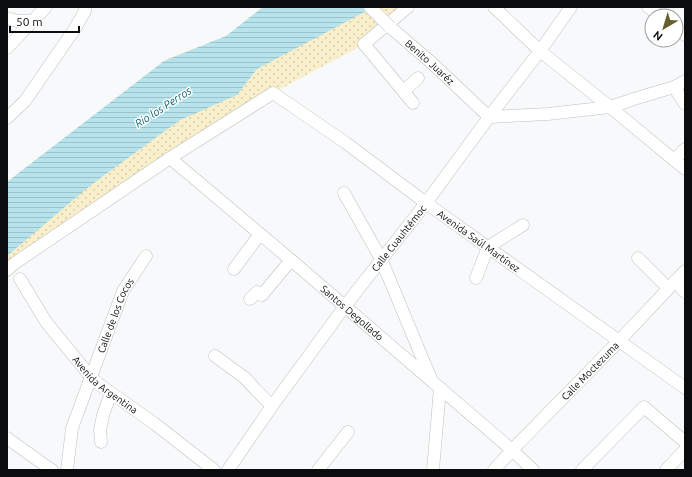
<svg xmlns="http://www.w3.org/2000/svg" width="692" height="477" font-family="Ubuntu,sans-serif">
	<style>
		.sand { fill: url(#sand-dots) }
		.water { fill: url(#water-rules) }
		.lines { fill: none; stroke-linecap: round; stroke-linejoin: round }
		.minor-casing { stroke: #bdc0c1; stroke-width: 13 }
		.minor { stroke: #fff; stroke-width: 12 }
		.minor-bridge-casing { stroke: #bdc0c1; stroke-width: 13; stroke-linecap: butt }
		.minor-bridge { stroke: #fff; stroke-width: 12 }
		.labels { text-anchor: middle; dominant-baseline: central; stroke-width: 3; stroke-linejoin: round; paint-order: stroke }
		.street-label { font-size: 10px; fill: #0b0c0d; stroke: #fff }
		.water-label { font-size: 11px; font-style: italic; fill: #056371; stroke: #fff }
	</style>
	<defs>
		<pattern id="sand-dots" width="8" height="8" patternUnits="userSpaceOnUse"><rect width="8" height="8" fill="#f9efca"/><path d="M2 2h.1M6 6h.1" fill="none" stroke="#d4ccac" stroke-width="1.8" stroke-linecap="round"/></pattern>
		<pattern id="water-rules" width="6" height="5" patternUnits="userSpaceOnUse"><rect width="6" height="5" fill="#b6e3ec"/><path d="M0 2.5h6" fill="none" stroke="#9bc2c9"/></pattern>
	</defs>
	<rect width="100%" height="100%" fill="#f7f9fb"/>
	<polygon class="sand" points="263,7 408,7 364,44 273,93 7,271 7,182 167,59 226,36"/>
	<polygon class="water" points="263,7 374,7 257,69 237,95 180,120 91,185 7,256 7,182 164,61 226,36"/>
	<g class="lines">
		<defs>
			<g id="minor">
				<polyline points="408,7 364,44 413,103"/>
				<polyline points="494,7 540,51 610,107 685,169"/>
				<polyline points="648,7 660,16"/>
				<polyline points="7,18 17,21 33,21"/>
				<path id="s1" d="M390,27L433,64L489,117"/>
				<polyline points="676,28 685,35"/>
				<polyline points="7,48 46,7"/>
				<polyline points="674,87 685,104"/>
				<polyline points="404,91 418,78"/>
				<polyline points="489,117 548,114 610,107 637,98 674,87 685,81"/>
				<polyline points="7,118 25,101 74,30 85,11 85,7"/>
				<path id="s2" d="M170,158L291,260L512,450L533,470"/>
				<polyline points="674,160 685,149"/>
				<polyline points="344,193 381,259 431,379"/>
				<polyline points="638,258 668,288"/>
				<polyline points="234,269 260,234"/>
				<path id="s3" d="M7,270L15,263L170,158L273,93L346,143L426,203L685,388"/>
				<polyline points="476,278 488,247 523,225"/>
				<path id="s4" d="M20,279L46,322L91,377L100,385L155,424L214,470"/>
				<polyline points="675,281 685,292"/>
				<polyline points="250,299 257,292 262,295 291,260"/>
				<polyline points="215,356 245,378 256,390 272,406"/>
				<polyline points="7,438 46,466 52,470"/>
				<polyline points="101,442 100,430 103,415 111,393"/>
				<path id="s5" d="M67,470L72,428L91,377L123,291L146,256"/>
				<path id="s6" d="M228,470L272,406L345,306L426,203L489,117L540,51L571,7"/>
				<polyline points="318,470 348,432"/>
				<polyline points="433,470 440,388"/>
				<path id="s7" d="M494,470L512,450L619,341L685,271"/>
				<polyline points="582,470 644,407 685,442"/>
				<polyline points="666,470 685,450"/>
			</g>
		</defs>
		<use href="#minor" class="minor-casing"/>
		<use href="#minor" class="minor"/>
		<defs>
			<polyline id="minor-bridge" points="370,7 390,27"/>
		</defs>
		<use href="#minor-bridge" class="minor-bridge-casing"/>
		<use href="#minor-bridge" class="minor-bridge"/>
	</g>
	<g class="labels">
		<g class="street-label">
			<text stroke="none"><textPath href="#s1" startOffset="53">Benito Juaréz</textPath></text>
			<text stroke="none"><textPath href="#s6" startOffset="288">Calle Cuauhtémoc</textPath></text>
			<text stroke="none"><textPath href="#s3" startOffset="573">Avenida Saúl Martínez</textPath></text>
			<text stroke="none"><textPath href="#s2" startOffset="239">Santos Degollado</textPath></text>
			<text stroke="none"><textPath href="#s5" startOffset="163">Calle de los Cocos</textPath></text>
			<text stroke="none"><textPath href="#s7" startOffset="138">Calle Moctezuma</textPath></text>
			<text stroke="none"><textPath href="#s4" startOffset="137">Avenida Argentina</textPath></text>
		</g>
		<g class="water-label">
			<text transform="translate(163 107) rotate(-33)">Rio los Perros</text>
		</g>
	</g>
	<rect width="692" height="477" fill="none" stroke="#0b0c0d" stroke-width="16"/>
	<g transform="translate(664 28) rotate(218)"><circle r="19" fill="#ffffff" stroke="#9d9e9e"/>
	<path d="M0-3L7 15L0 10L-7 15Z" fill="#645f2c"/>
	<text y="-6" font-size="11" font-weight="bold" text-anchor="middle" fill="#0b0c0d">N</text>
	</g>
	<path d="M10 26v6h69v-6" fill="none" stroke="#0b0c0d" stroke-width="2"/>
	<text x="16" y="26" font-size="12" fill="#0b0c0d" stroke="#ffffff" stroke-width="3" paint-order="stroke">50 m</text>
</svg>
